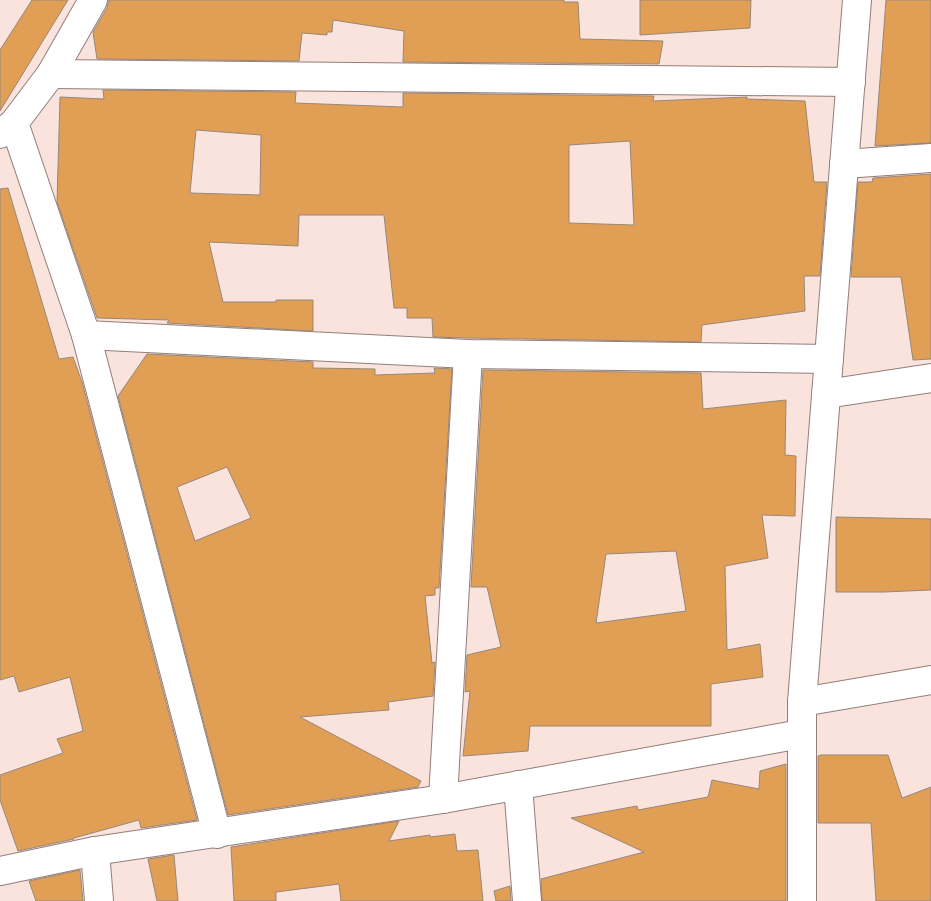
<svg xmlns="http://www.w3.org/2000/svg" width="931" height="901" font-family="'Space Grotesk',sans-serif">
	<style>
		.building { fill: #e19e55; stroke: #97887a; fill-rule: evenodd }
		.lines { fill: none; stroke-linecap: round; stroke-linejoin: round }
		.street-casing { stroke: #937e79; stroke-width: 30 }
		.street { stroke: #fff; stroke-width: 28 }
	</style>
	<rect width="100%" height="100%" fill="#fae3dd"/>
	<g class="building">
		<polygon points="32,0 68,0 0,111 0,50"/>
		<polygon points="109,0 564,0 564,2 578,2 580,39 663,41 659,64 403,62 404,31 333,20 332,32 327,32 327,35 302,33 299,61 97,59 93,32 107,8"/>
		<polygon points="640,0 751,0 750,28 640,35"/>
		<polygon points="886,0 931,0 931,143 875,146"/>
		<path d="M103,90L296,92L295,103L403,107V93L654,96L653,101L747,97V99L805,101L814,182H827L820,276H804L805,311L702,325L701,342L468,338L433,337L432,318H407V308H394L384,215H299L298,246L209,242L223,302H276V300H313V331L167,323L169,320L97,318L57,202L60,97L104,99ZM196,130L261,135L260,195L190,193ZM630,141L634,225L569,223V145Z"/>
		<polygon points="931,174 931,359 913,360 901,277 851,277 858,182 872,182 873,178"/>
		<polygon points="8,188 59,359 73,357 82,382 197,820 141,828 139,820 74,838 74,839 18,851 0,800 0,775 63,753 57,739 83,731 70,677 19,692 14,676 0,680 0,189"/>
		<path d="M147,354L313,362V368L375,369V375L435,373L434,368L452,369L439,588H435V595L425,596L432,663L435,662L433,696L388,702L389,710L300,717L421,781L418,787L228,815L118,396ZM227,467L251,518L195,541L177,487Z"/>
		<path d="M483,370L701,373L703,409L786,400L785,455L796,456L795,516L762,515L768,558L725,566L727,650L760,644L763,677L711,684V726H530L528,751L463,756L470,691L465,692L467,655L501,647L487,587H471ZM676,551L686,611L596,623L606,554Z"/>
		<polygon points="836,517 931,519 931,590 884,592 836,592"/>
		<polygon points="821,755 888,755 902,798 931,787 931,901 876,901 871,823 818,823 818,756"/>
		<polygon points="786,764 786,901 542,901 541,879 644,852 571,818 637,806 638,810 708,797 712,780 759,789 760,771"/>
		<polygon points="399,821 389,841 430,835 430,837 455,834 457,851 478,850 483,901 341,901 339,884 276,892 276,901 234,901 231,847"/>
		<polygon points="174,855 178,901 157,901 148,859"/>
		<polygon points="80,870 83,901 36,901 29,881"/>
		<polygon points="510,886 511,901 496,901 494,891"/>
	</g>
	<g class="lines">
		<defs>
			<g id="street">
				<polyline points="51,74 851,82"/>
				<polyline points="14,123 86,335 217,834"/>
				<polyline points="0,134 14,123 51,74 93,0"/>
				<polyline points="844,164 931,158"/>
				<polyline points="86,335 468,354 829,359"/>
				<polyline points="826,394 931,378"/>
				<polyline points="802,702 931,680"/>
				<polyline points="518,785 527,901"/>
				<polyline points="443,799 468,354"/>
				<polyline points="95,851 99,901"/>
				<polyline points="0,871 95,851 443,799 801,734"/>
				<polyline points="802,901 802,702 857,0"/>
			</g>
		</defs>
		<use href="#street" class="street-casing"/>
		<use href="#street" class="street"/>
	</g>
</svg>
